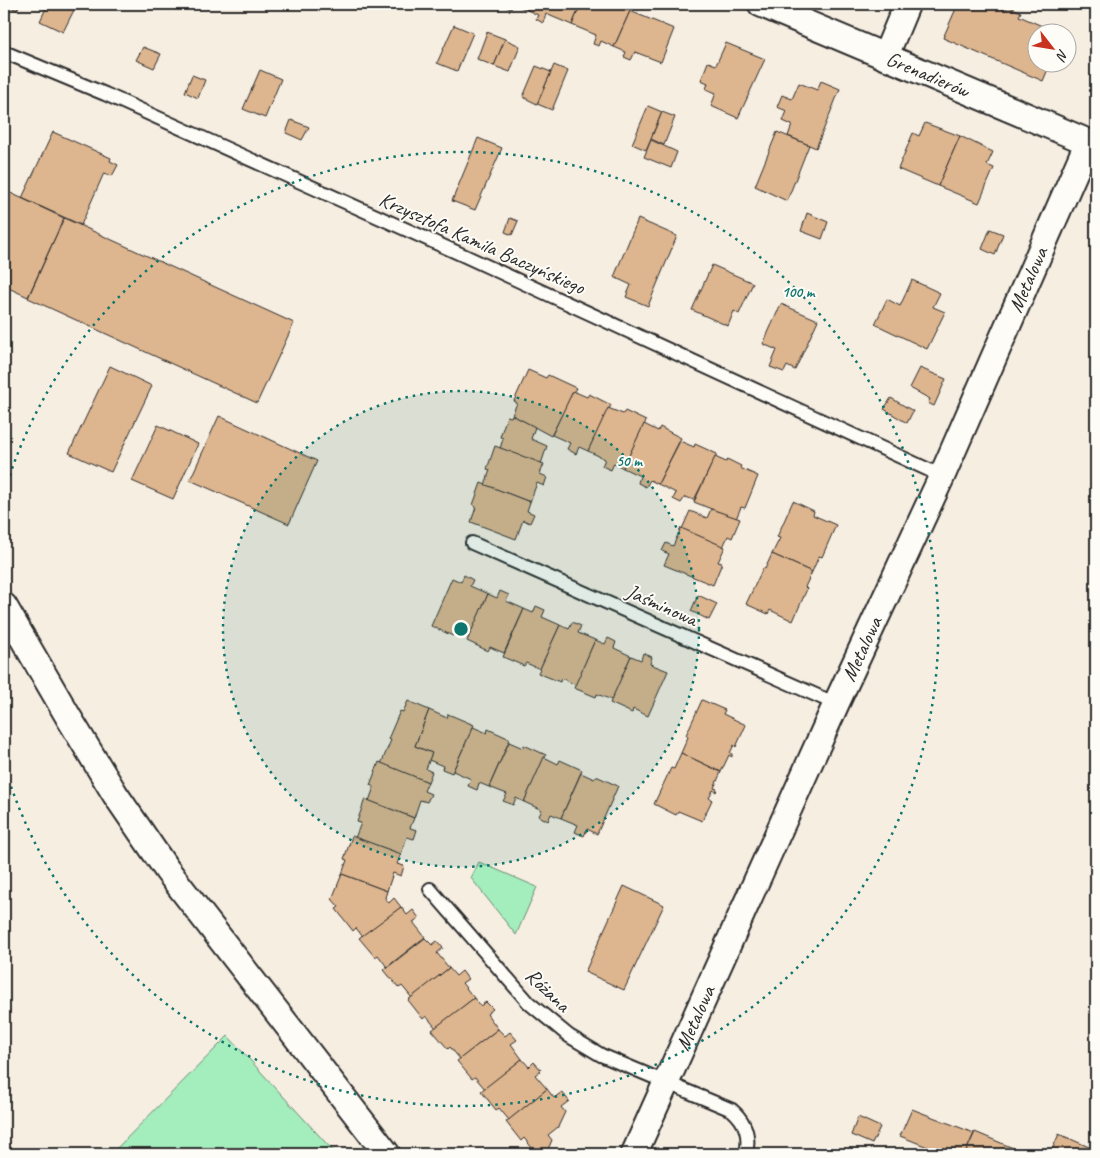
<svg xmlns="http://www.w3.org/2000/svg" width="1100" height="1158" font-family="Caveat,sans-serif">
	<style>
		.green { fill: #a4edbc; stroke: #688c74 }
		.building { fill: #ddb58e; stroke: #2b2b2b }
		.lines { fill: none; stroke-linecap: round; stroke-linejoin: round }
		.lane-casing { stroke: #2b2b2b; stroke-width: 16 }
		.street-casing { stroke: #2b2b2b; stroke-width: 29 }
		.lane { stroke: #fdfcf7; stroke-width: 12 }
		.street { stroke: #fdfcf7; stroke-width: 25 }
		.ring { fill: none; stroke: #0f766e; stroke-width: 2.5; stroke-dasharray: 2.5 5 }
		.labels { text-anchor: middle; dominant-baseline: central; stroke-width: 4; stroke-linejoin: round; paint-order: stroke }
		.street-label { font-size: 21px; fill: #2b2b2b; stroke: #fdfcf7 }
		.centre { fill: #0f766e; stroke: #fdfcf7; stroke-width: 2.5 }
		.ring-label { font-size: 15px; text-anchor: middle; font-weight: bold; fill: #0f766e; stroke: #fdfcf7; stroke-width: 4; stroke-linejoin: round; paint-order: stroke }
	</style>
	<rect width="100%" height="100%" fill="#f7eee2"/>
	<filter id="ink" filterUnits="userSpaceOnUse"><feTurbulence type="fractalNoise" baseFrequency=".02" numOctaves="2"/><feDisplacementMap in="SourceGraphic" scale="10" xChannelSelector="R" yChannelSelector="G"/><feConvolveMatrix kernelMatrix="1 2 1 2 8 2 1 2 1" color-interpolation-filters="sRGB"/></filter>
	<g filter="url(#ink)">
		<g class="green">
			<polygon points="479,862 537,887 516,935 471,878"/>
			<polygon points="228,1036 336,1154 111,1154"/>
		</g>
		<g class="building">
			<polygon points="4,4 20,4 17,10"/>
			<polygon points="48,4 77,4 63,32 40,21"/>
			<polygon points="505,4 528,4 525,9 513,4 511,9 504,6"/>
			<polygon points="528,4 581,4 572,25 546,14 543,23 536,19 538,15 525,9"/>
			<polygon points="581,4 614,4 630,11 614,47 601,41 599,46 593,44 596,35 572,25"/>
			<polygon points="958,4 990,4 1006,10 1008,6 1021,12 1019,16 1056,32 1038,32 1038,62 1051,62 1043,81 943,38"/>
			<polygon points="630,11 674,29 661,62 635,52 631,60 624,57 626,52 614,47"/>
			<polygon points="454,25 473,33 457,71 437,63"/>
			<polygon points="487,32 505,39 494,66 477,59"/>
			<polygon points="505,39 520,46 510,72 494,66"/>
			<polygon points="726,43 765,59 738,118 711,106 716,93 706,89 708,83 701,80 708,62 716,65"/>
			<polygon points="143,47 161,54 154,68 136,60"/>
			<polygon points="554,65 568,71 552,110 537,104"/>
			<polygon points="536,66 551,72 537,104 523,97"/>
			<polygon points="260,70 281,79 265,118 243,109"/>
			<polygon points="192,75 205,80 198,98 185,92"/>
			<polygon points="821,81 840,89 816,148 788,136 792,125 783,121 787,111 777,107 782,95 792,99 799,83 817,90"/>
			<polygon points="648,106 662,112 646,150 632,144"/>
			<polygon points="662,112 675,117 664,145 651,139"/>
			<polygon points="291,120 309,127 302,140 286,133"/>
			<polygon points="925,123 960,136 938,186 898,169 913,133 919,136"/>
			<polygon points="53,132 111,158 110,161 118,165 112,176 104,173 81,225 22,198"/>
			<polygon points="777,132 809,145 787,201 755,186"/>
			<polygon points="960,136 993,152 987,165 994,168 979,203 938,186"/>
			<polygon points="478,138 502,148 475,210 452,201"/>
			<polygon points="651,140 677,152 671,168 644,157"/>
			<polygon points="4,190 64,218 28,297 4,286"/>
			<polygon points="807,213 828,222 822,239 801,231"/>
			<polygon points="64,218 294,323 257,403 28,298"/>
			<polygon points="510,218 518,221 512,235 505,232"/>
			<polygon points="638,219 677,236 648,306 626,297 631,285 614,277"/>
			<polygon points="990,229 1003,234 995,255 982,249"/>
			<polygon points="712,265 753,283 739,314 734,311 728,326 692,310"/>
			<polygon points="912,280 940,293 933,307 945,312 927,349 875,324 887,299 900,306"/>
			<polygon points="781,304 818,320 795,370 787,366 784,372 770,367 777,350 763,344"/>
			<polygon points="110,366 152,386 111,472 69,453"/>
			<polygon points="920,368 946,379 934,406 928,403 930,399 910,388"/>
			<polygon points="528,370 546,378 548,375 576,388 551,436 512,415 517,403 514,401"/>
			<polygon points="573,391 587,397 589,394 611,405 588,451 579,447 576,454 567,449 570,443 552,435"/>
			<polygon points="891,398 913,411 907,423 884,409"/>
			<polygon points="608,408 623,414 625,411 646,421 623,468 614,463 611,470 602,466 605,459 588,451"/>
			<polygon points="512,415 535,427 531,439 547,446 541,464 500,449 503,438 500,437 507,416 511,417"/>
			<polygon points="219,416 317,461 289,524 190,480"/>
			<polygon points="644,424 658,431 660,427 681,438 658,484 650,480 646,487 638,483 640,476 623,468"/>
			<polygon points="158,425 198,444 173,499 132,481"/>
			<polygon points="680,441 694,447 695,444 717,454 694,500 685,497 681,503 673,499 676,493 658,484"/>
			<polygon points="495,446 544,464 540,474 547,477 544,486 537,483 530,502 485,485 490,470 487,469"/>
			<polygon points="715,457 726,462 727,459 741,466 740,468 758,476 745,508 741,507 736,519 694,502"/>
			<polygon points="481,483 530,502 527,511 534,514 530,523 523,520 516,539 471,522 476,507 473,505"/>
			<polygon points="793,501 814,511 813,515 836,525 822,557 819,556 812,572 772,554 780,538 777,537"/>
			<polygon points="711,509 740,519 732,538 728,536 723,547 682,529 690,511 707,518"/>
			<polygon points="681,528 725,547 718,562 722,563 713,585 664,565 669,554 662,551 666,543 673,546"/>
			<polygon points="772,554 812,572 805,587 807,589 793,621 770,610 768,614 746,604 763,568 765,569"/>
			<polygon points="464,575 473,580 470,586 488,594 469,638 454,632 453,636 431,626 452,578 461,582"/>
			<polygon points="500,591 509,595 506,601 524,609 504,653 490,647 488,651 467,641 488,594 497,598"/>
			<polygon points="698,595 717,604 709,620 691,611"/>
			<polygon points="536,606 545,610 542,617 560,625 540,669 526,663 524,666 503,657 524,609 533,613"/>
			<polygon points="572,622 581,626 578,633 595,640 576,685 561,678 560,682 538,673 560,625 569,629"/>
			<polygon points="608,638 616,642 614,648 631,656 612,700 597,694 596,697 574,688 595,640 605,644"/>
			<polygon points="643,653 652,657 650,664 668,671 648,716 633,709 632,713 610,703 631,656 641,660"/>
			<polygon points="702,700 725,710 723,714 746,725 736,747 734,745 730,753 732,754 732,757 729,755 721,772 681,753 688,737 686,735"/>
			<polygon points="408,701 429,710 415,746 432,753 426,769 432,772 428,782 381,764 391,740 388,739 400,711 403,712"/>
			<polygon points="429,710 447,718 448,714 474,725 452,773 442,769 443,766 429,760 432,753 415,746"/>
			<polygon points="473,727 487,733 488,729 510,739 489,787 479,783 477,790 468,786 471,779 453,771"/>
			<polygon points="509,742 523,748 524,745 546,755 524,802 516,798 513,805 503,801 507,794 489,787"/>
			<polygon points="681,753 721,772 714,788 717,789 716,792 713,790 709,798 712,800 702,821 678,811 676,815 654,804 671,768 674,769"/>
			<polygon points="544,757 558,764 560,760 582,770 561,818 551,814 548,821 539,816 542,810 524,802"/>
			<polygon points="379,762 428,782 424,791 431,794 427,802 420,800 414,818 369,801 374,787 370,785"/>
			<polygon points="581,773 594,779 596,776 618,786 597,834 587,829 584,836 575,832 578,825 561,818"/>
			<polygon points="365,799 414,818 410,828 417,830 414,839 407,837 401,854 355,838 361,823 357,822"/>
			<polygon points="352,836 401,854 397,864 404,866 401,876 393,873 387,891 342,874 347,860 344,859"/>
			<polygon points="342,874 387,891 385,898 389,903 394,898 401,907 363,937 356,928 353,931 336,909 339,907 332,899"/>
			<polygon points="624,886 664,905 624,990 585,972"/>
			<polygon points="401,907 407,915 413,910 419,918 413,922 425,937 387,967 378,955 375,957 359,938"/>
			<polygon points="425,938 432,945 437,941 443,948 437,953 449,968 412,998 402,986 399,988 384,970"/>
			<polygon points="449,968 456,976 462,971 468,979 462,983 474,998 436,1028 426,1016 423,1019 408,1000"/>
			<polygon points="474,998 480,1006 486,1002 493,1009 487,1014 498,1029 460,1059 450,1047 448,1049 432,1030"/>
			<polygon points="498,1029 505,1036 510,1032 517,1040 511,1044 522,1059 485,1089 475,1077 472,1079 457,1061"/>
			<polygon points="522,1059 529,1067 534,1062 541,1070 535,1075 547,1089 509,1120 499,1108 496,1110 481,1091"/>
			<polygon points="547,1089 554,1098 562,1092 569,1101 561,1107 565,1112 558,1127 548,1135 552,1140 546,1154 537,1154 524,1138 521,1141 506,1122"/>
			<polygon points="912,1109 974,1133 965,1154 945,1154 900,1136"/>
			<polygon points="858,1117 880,1127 872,1144 851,1135"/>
			<polygon points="975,1132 1013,1148 1011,1154 965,1154"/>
			<polygon points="1059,1134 1096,1150 1096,1154 1050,1154"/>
		</g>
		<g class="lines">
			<defs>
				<g id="lane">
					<polyline points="4,52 105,94 465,256 942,476"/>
					<polyline points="472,543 836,704"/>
					<path d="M430,889L529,1003L569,1036L601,1055L732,1110C746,1122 750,1136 746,1154"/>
				</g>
				<g id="street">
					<path id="s1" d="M761,4L1088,142L1096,144"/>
					<polyline points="885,57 907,4"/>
					<polyline points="4,606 69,718 115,794 167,870 387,1154"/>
					<path id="s2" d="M634,1154L836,704L942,476L1088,142"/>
				</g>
			</defs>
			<use href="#lane" class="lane-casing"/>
			<use href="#street" class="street-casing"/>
			<use href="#lane" class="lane"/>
			<use href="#street" class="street"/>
		</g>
	</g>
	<circle cx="461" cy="629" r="238" fill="#0f766e" fill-opacity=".12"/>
	<g class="ring">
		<circle cx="461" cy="629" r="238"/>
		<path d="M5 490A477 477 0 1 1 5 768"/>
	</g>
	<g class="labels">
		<g class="street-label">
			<text stroke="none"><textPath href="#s1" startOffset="181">Grenadierów</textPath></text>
			<text transform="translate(482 243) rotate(24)">Krzysztofa Kamila Baczyńskiego</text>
			<text stroke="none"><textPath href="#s2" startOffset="959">Metalowa</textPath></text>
			<text transform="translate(662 605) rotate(24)">Jaśminowa</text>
			<text stroke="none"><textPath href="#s2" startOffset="554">Metalowa</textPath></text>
			<text transform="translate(548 990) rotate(44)">Różana</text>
			<text stroke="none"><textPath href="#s2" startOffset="149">Metalowa</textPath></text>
		</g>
	</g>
	<circle cx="461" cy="629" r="8" class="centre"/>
	<g class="ring-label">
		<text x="798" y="297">100 m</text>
		<text x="629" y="466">50 m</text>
	</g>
	<rect width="1100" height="1158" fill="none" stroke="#fdfcf7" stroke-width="20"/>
	<rect x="10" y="10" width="1080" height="1138" fill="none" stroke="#2b2b2b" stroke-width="2" filter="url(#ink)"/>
	<g transform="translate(1052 48) rotate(121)"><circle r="24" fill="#fdfcf7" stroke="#a9a8a5"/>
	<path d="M0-4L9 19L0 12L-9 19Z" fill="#c8321e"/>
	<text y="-8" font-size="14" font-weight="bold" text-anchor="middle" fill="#2b2b2b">N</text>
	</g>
</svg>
